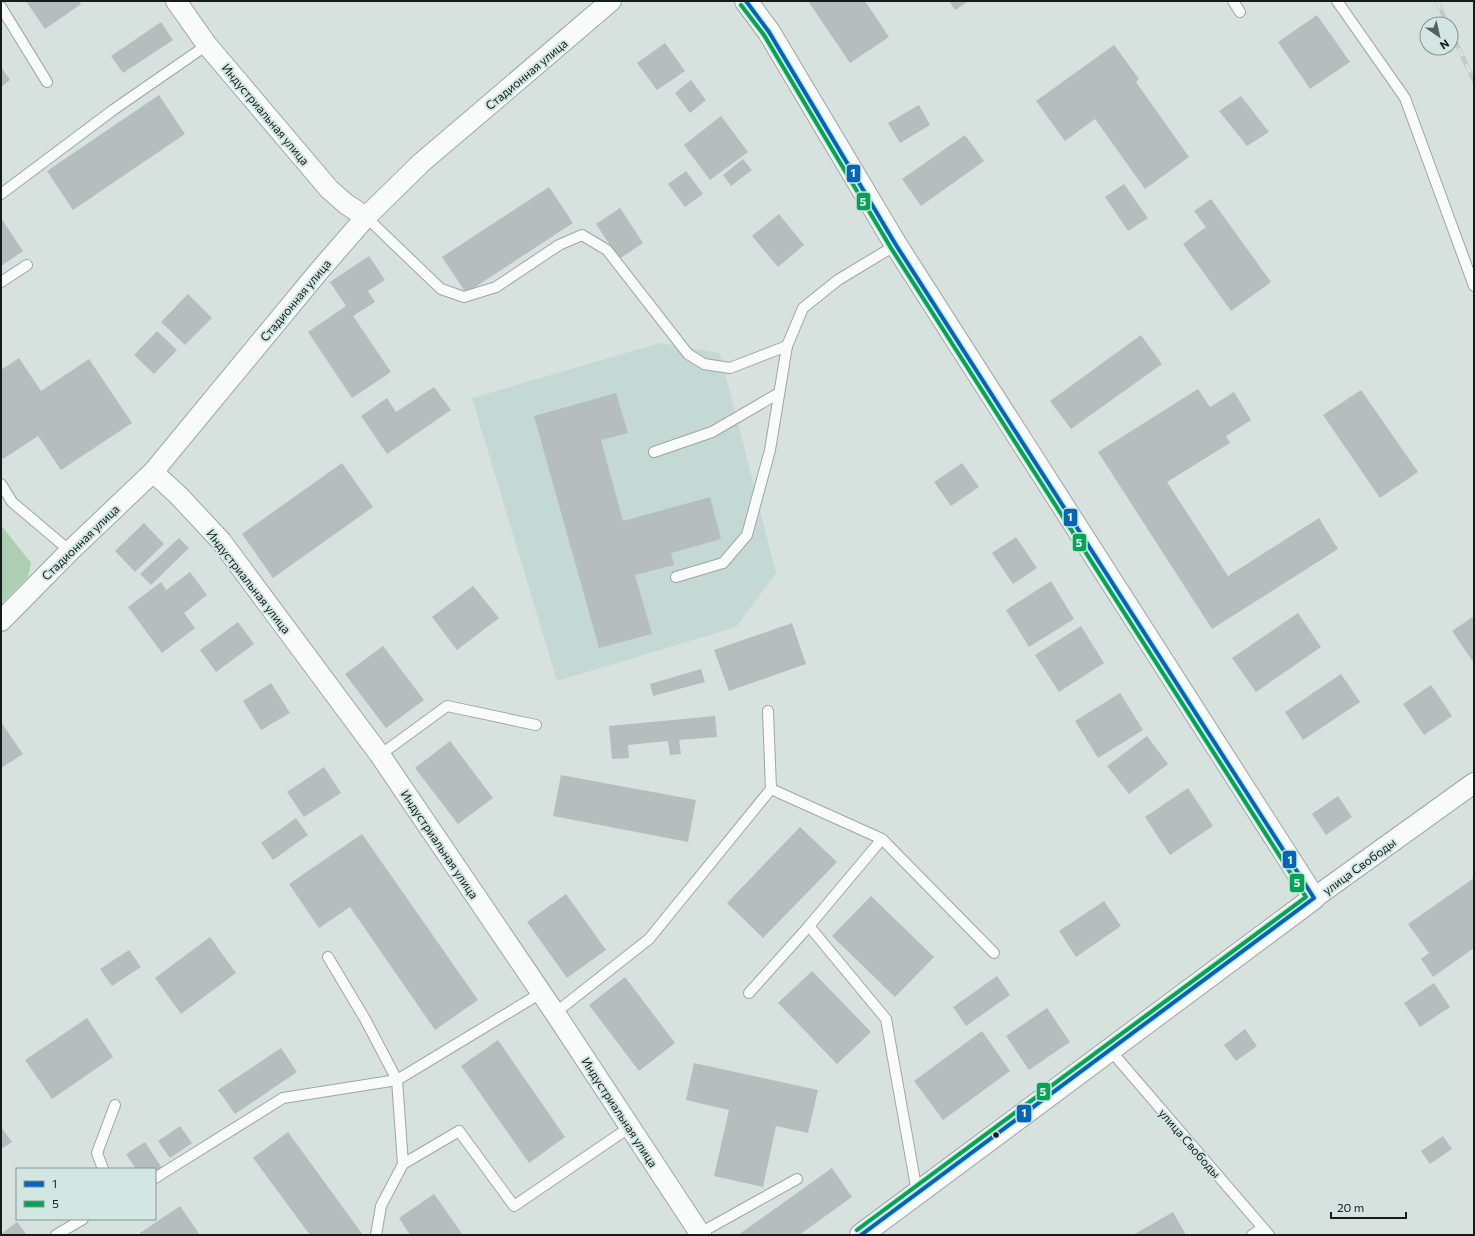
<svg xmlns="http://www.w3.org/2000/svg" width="1475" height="1236" font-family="Commissioner,sans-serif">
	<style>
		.built { fill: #c4d8d4 }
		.green { fill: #adcfb1 }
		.building { fill: #b5bebd }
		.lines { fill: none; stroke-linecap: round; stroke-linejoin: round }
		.service-casing { stroke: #9ea6a4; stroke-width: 12 }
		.minor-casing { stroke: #9ea6a4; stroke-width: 22 }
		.tertiary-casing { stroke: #9ea6a4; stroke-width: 24 }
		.service { stroke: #f9fbfa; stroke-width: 10 }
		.minor { stroke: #f9fbfa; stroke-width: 20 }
		.tertiary { stroke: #f9fbfa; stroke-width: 22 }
		.rail-casing { stroke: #c7c9c9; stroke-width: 4.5 }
		.rail { stroke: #d2e6e2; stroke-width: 3; stroke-dasharray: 9; stroke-linecap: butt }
		.bus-1-casing { stroke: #d2e6e2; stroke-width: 7 }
		.bus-2-casing { stroke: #d2e6e2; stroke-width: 7 }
		.bus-1 { stroke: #0065bd; stroke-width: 4 }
		.bus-2 { stroke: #00a651; stroke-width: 4 }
		.bus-dot { fill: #151c1b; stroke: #d2e6e2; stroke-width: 1.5 }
		.labels { text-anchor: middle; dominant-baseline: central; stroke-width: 4; stroke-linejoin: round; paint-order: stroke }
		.street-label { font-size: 12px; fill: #151c1b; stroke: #d2e6e2 }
		.line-badge { stroke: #d2e6e2; stroke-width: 1.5 }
		.badge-label { font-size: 11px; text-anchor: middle; font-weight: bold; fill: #fff }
	</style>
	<rect width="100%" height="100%" fill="#d7e2df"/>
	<polygon class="built" points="660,343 720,353 776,573 736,627 557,681 472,398"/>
	<polygon class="green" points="1,525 31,563 28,577 1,604"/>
	<g class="building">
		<polygon points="26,1 79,1 81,4 45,29"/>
		<polygon points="808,1 865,1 889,37 850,63"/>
		<polygon points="949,1 969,1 955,10"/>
		<polygon points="1317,15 1350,62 1310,89 1278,42"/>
		<polygon points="161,22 173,40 123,73 111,56"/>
		<polygon points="665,43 685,71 657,90 637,63"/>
		<polygon points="1114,45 1139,79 1136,82 1189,157 1145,189 1095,119 1065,141 1036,101"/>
		<polygon points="1,67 10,80 1,87"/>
		<polygon points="691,80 706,100 690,113 675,93"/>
		<polygon points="159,95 185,134 73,210 47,171"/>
		<polygon points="1241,96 1269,132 1247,146 1219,111"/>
		<polygon points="919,105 930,125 900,143 888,123"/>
		<polygon points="721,116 748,152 710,180 684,145"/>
		<polygon points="965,135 984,161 921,206 902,179"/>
		<polygon points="743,159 752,170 731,186 723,175"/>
		<polygon points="686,171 703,194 685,207 668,184"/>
		<polygon points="1124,184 1148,218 1128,231 1105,197"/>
		<polygon points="549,187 573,223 466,293 442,257"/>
		<polygon points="1211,199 1271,282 1231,311 1183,244 1206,227 1194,211"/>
		<polygon points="620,208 643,243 619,259 596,224"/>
		<polygon points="779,214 804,245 778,267 752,236"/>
		<polygon points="1,218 23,251 1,266"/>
		<polygon points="369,256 385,280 368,291 375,302 353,316 391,372 352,398 308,332 346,306 330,282"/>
		<polygon points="188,294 212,318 185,345 161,322"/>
		<polygon points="157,331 177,350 154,374 134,355"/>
		<polygon points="1141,335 1162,364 1071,429 1050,401"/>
		<polygon points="19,358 41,391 89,359 132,423 61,470 38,436 3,459 1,456 1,370"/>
		<polygon points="434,387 451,410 387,454 361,416 387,398 396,412"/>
		<polygon points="1198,389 1210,407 1234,392 1251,420 1226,436 1230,443 1167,482 1228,576 1319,518 1338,549 1212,629 1098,452"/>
		<polygon points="1361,390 1418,472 1380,498 1323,415"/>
		<polygon points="616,393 628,433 601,440 623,521 710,497 721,539 671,553 674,565 635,575 652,634 599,648 534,416"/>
		<polygon points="342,463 373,507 273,578 242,534"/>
		<polygon points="962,463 979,487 951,506 934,482"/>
		<polygon points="144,523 164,544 135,572 115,551"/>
		<polygon points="1016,537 1037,568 1013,584 992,553"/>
		<polygon points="179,538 189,548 151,585 140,574"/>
		<polygon points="190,572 207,595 184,613 195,628 162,653 128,607 161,582 166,590"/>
		<polygon points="1051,581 1074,619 1029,647 1006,610"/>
		<polygon points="473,586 499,618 457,650 432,617"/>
		<polygon points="1298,613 1321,647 1256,692 1232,658"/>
		<polygon points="1474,616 1474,663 1452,631"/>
		<polygon points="238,622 254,644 216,672 200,650"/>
		<polygon points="792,623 806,664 729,691 714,650"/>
		<polygon points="1081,626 1104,663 1059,692 1035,655"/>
		<polygon points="383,646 424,700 386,728 345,674"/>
		<polygon points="701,669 705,682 653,696 650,684"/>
		<polygon points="1341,674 1360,702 1303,740 1285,712"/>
		<polygon points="271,683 290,713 261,730 243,701"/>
		<polygon points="1431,685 1452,716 1424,735 1403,704"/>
		<polygon points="1120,693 1143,730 1098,758 1075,721"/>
		<polygon points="715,716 717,737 679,740 681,754 670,755 668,741 628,745 629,758 612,759 609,726"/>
		<polygon points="1,722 23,754 1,768"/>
		<polygon points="1147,736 1168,764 1129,794 1107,766"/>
		<polygon points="450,741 493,798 458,824 415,768"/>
		<polygon points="324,767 341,793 304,817 287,792"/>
		<polygon points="561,775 696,800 688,842 553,816"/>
		<polygon points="1188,788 1213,826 1170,855 1145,817"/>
		<polygon points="1338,796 1352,817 1326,835 1312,814"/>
		<polygon points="296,818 308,835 273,860 261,843"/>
		<polygon points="800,827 837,862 763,938 727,903"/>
		<polygon points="362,834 478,1000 435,1030 350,907 319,928 289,884"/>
		<polygon points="1474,878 1474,948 1433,977 1421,959 1429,953 1408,924"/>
		<polygon points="566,894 606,950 567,978 527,922"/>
		<polygon points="871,896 934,957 895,997 832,936"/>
		<polygon points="1104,901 1121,926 1076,957 1059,931"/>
		<polygon points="210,937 236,973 181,1014 155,978"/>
		<polygon points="129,950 141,967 112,986 100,969"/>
		<polygon points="812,971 871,1032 837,1064 778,1003"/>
		<polygon points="997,976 1010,995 966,1026 953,1007"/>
		<polygon points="625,977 675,1043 639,1071 589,1005"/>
		<polygon points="1434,983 1450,1007 1420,1027 1404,1003"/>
		<polygon points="1047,1008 1070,1042 1029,1070 1006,1036"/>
		<polygon points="87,1018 113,1057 52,1099 25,1060"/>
		<polygon points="1245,1029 1257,1046 1236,1061 1224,1045"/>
		<polygon points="982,1031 1010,1071 943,1120 914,1081"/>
		<polygon points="498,1040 565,1137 529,1163 461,1066"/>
		<polygon points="281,1048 297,1072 235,1114 218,1090"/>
		<polygon points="694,1063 818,1090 808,1133 776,1126 763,1187 714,1176 729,1110 686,1100"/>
		<polygon points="180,1126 192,1143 170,1158 158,1141"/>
		<polygon points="1,1127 12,1142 1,1149"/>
		<polygon points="288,1132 363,1235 310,1235 253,1158"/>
		<polygon points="1443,1136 1452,1149 1430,1164 1421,1151"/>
		<polygon points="145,1142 162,1168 155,1173 155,1169 136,1169 126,1154"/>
		<polygon points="832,1168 852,1197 799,1235 738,1235"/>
		<polygon points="434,1194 463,1235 410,1235 399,1218"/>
		<polygon points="180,1206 200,1235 141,1235 140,1233"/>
		<polygon points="1173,1212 1186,1235 1133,1235"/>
		<polygon points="17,1222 27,1235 1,1235 1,1234"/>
	</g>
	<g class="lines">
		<defs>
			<g id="service">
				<polyline points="1233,1 1240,12"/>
				<polyline points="1337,1 1405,98 1474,286"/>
				<polyline points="1,7 47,82"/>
				<polyline points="1,194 113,110 207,45"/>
				<polyline points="366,217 441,289 464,297 496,287 559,245 582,235 607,250 688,354 704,364 730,368 787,346"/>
				<polyline points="1,282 27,265"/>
				<polyline points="654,452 712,432 779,393"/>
				<polyline points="1,484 12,502 70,551"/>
				<polyline points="676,577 723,563 747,535 770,450 787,346 803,308 838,280 896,245"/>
				<polyline points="380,755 447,706 536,725"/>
				<polyline points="882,839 994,953"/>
				<polyline points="809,926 886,1019 917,1192"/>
				<polyline points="328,957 365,1019 397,1080 541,993"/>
				<polyline points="749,993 809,926 882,839 771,789"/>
				<polyline points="555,1013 649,939 771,789 768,711"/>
				<polyline points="1111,1051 1269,1235"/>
				<polyline points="103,1169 97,1153 115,1105"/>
				<polyline points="155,1178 283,1098 397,1080 403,1164 459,1131 514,1206 630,1127"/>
				<polyline points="700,1233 797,1179"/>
				<polyline points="56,1235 83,1219"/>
				<polyline points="376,1235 381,1206 403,1164"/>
				<polyline points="1252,1235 1263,1228"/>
			</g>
			<g id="minor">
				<polyline points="176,1 207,45 329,189 346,204 366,217"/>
				<polyline points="153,472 179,496 221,541 380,755 555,1013 701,1235"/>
				<polyline points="1,621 70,551 153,472 319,271 366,217 421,163 611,1"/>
				<polyline points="1314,898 1474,783"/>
			</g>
			<polyline id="tertiary" points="746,1 769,32 896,245 1314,898 861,1235"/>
		</defs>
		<use href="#service" class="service-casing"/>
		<use href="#minor" class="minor-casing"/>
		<use href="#tertiary" class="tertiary-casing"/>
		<use href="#service" class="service"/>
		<use href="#minor" class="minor"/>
		<use href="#tertiary" class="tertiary"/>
		<defs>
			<g id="rail">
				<polyline points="1437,1 1447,24"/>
				<polyline points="1451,32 1474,81"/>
			</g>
		</defs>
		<use href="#rail" class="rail-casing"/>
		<use href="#rail" class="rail"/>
		<defs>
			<polyline id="bus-1" points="746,1 769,32 896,245 1314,898 861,1235"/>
			<polyline id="bus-2" points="741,5 764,35 891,248 1306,897 857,1230"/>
		</defs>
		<use href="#bus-1" class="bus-1-casing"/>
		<use href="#bus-2" class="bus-2-casing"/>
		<use href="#bus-1" class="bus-1"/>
		<use href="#bus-2" class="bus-2"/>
	</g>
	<circle class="bus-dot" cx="996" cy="1135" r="3.5"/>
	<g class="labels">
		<g class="street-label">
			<text transform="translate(526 74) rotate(-40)">Стадионная улица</text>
			<text transform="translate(266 114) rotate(50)">Индустриальная улица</text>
			<text transform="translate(295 300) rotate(-50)">Стадионная улица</text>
			<text transform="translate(80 542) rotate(-44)">Стадионная улица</text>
			<text transform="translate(249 581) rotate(52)">Индустриальная улица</text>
			<text transform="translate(440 844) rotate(56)">Индустриальная улица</text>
			<text transform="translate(1359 866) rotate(-36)">улица Свободы</text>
			<text transform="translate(620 1112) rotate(57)">Индустриальная улица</text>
			<text transform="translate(1190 1143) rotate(49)">улица Свободы</text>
		</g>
	</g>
	<g class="line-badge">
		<rect x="846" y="164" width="15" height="19" rx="4" fill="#0065bd"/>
		<rect x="856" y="192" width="15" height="19" rx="4" fill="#00a651"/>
		<rect x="1063" y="508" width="15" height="19" rx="4" fill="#0065bd"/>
		<rect x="1072" y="533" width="15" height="19" rx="4" fill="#00a651"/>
		<rect x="1282" y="850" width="15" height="19" rx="4" fill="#0065bd"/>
		<rect x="1289" y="873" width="16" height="20" rx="4" fill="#00a651"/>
		<rect x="1036" y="1082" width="15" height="19" rx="4" fill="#00a651"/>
		<rect x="1016" y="1104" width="16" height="19" rx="4" fill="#0065bd"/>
	</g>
	<g class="badge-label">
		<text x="853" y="177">1</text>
		<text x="863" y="206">5</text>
		<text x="1070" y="521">1</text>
		<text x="1079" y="547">5</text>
		<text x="1290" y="864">1</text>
		<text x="1297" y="887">5</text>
		<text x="1043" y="1096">5</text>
		<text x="1024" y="1117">1</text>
	</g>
	<rect width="1475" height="1236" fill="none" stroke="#151c1b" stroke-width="4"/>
	<rect x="16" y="1168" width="140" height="52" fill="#d2e6e2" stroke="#869592"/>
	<rect x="24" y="1181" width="20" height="6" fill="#0065bd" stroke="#869592"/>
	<text x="52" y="1188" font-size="12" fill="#151c1b">1</text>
	<rect x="24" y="1201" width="20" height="6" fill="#00a651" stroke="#869592"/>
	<text x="52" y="1208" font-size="12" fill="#151c1b">5</text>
	<g transform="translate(1439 36) rotate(146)"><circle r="19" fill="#d2e6e2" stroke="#869592"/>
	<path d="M0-3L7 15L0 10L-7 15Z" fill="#596160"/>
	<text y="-6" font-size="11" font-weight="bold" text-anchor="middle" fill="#151c1b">N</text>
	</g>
	<path d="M1331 1212v6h75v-6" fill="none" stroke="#151c1b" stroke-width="2"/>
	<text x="1337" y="1212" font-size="12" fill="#151c1b" stroke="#d2e6e2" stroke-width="3" paint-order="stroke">20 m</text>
</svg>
